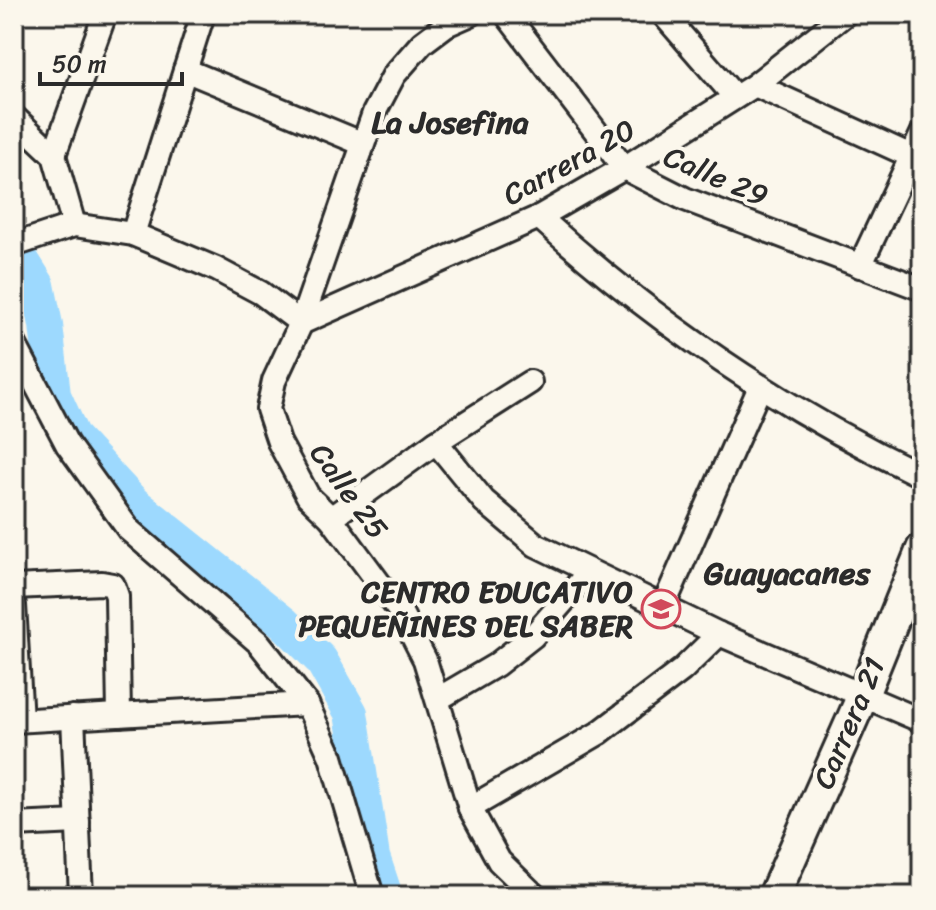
<svg xmlns="http://www.w3.org/2000/svg" width="936" height="910" font-family="Sriracha,sans-serif">
	<style>
		.lines { fill: none; stroke-linecap: round; stroke-linejoin: round }
		.river { stroke: #9dd9fe; stroke-width: 34 }
		.street-casing { stroke: #2b2b2b; stroke-width: 28 }
		.secondary-casing { stroke: #2b2b2b; stroke-width: 36 }
		.street { stroke: #fbf7ec; stroke-width: 22 }
		.secondary { stroke: #fbf7ec; stroke-width: 30 }
		.labels { text-anchor: middle; dominant-baseline: central; stroke-width: 8; stroke-linejoin: round; paint-order: stroke }
		.street-label { font-size: 30px; fill: #2b2b2b; stroke: #fbf7ec }
		.poi-label { font-size: 30px; font-weight: bold; fill: #2b2b2b; stroke: #fbf7ec; text-anchor: end }
		.neighbourhood-label { font-size: 32px; font-weight: bold; fill: #2b2b2b; stroke: #fbf7ec }
	</style>
	<rect width="100%" height="100%" fill="#fbf7ec"/>
	<filter id="ink" filterUnits="userSpaceOnUse"><feTurbulence type="fractalNoise" baseFrequency=".0125" numOctaves="2"/><feDisplacementMap in="SourceGraphic" scale="16" xChannelSelector="R" yChannelSelector="G"/><feConvolveMatrix kernelMatrix="1 2 1 2 8 2 1 2 1" color-interpolation-filters="sRGB"/></filter>
	<g filter="url(#ink)">
		<g class="lines">
			<polyline class="river" points="14,247 38,285 46,325 54,395 73,437 134,503 284,623 321,660 351,713 373,857 386,896"/>
			<defs>
				<g id="street">
					<polyline points="471,14 446,25 422,43 394,75 374,113 301,323 274,381 268,409 279,442 308,496 331,518 401,613 425,660 470,808 499,861 535,896"/>
					<polyline points="506,14 624,168 685,199 922,289"/>
					<polyline points="663,14 735,97"/>
					<polyline points="185,70 361,143"/>
					<polyline points="755,85 911,156"/>
					<polyline points="14,117 54,155 74,225"/>
					<polyline points="54,155 105,14"/>
					<path d="M539,217C653,321 783,409 922,476"/>
					<polyline points="133,234 203,14"/>
					<polyline points="14,245 74,225 133,234 216,269 261,293 301,323"/>
					<polyline points="860,266 922,134"/>
					<polyline points="301,323 539,217 624,168 755,85 845,14"/>
					<polyline points="14,343 67,444 129,530 259,643 307,704 331,757 372,896"/>
					<polyline points="436,442 484,501 536,545 719,634 922,721"/>
					<polyline points="331,518 436,442 530,382"/>
					<polyline points="14,587 102,583 113,585 117,596 119,715"/>
					<polyline points="14,605 21,720"/>
					<polyline points="663,607 760,387"/>
					<polyline points="438,699 496,665 533,636 589,572"/>
					<polyline points="73,717 81,896"/>
					<polyline points="14,721 307,704"/>
					<polyline points="470,808 599,733 682,670 719,634"/>
					<polyline points="14,825 78,822"/>
				</g>
				<polyline id="secondary" points="774,896 863,695 922,549"/>
			</defs>
			<use href="#street" class="street-casing"/>
			<use href="#secondary" class="secondary-casing"/>
			<use href="#street" class="street"/>
			<use href="#secondary" class="secondary"/>
		</g>
	</g>
	<defs>
		<symbol id="school-ring" viewBox="-11 -11 22 22"><circle r="9.5" fill="#fbf7ec" stroke="#d1495b" stroke-width="1.5"/><path d="M0-5L7-2L0 1L-7-2ZM-4 1L0 2.5L4 1V4Q0 6-4 4Z" fill="#d1495b"/></symbol>
	</defs>
	<g fill-rule="evenodd">
		<use href="#school-ring" x="639" y="587" width="44" height="44"/>
	</g>
	<g class="labels">
		<g class="street-label">
			<text transform="translate(569 162) rotate(-29)">Carrera 20</text>
			<text transform="translate(716 176) rotate(23)">Calle 29</text>
			<text transform="translate(349 491) rotate(54)">Calle 25</text>
			<text transform="translate(849 723) rotate(-67)">Carrera 21</text>
		</g>
		<g class="poi-label">
			<text x="633" y="592">CENTRO EDUCATIVO<tspan x="633" dy="34">PEQUEÑINES DEL SABER</tspan></text>
		</g>
		<g class="neighbourhood-label">
			<text x="450" y="122">La Josefina</text>
			<text x="787" y="573">Guayacanes</text>
		</g>
	</g>
	<rect width="936" height="910" fill="none" stroke="#fbf7ec" stroke-width="48"/>
	<rect x="24" y="24" width="888" height="862" fill="none" stroke="#2b2b2b" stroke-width="3" filter="url(#ink)"/>
	<path d="M40 72v12h142v-12" fill="none" stroke="#2b2b2b" stroke-width="4"/>
	<text x="52" y="72" font-size="24" fill="#2b2b2b" stroke="#fbf7ec" stroke-width="6" paint-order="stroke">50 m</text>
</svg>
